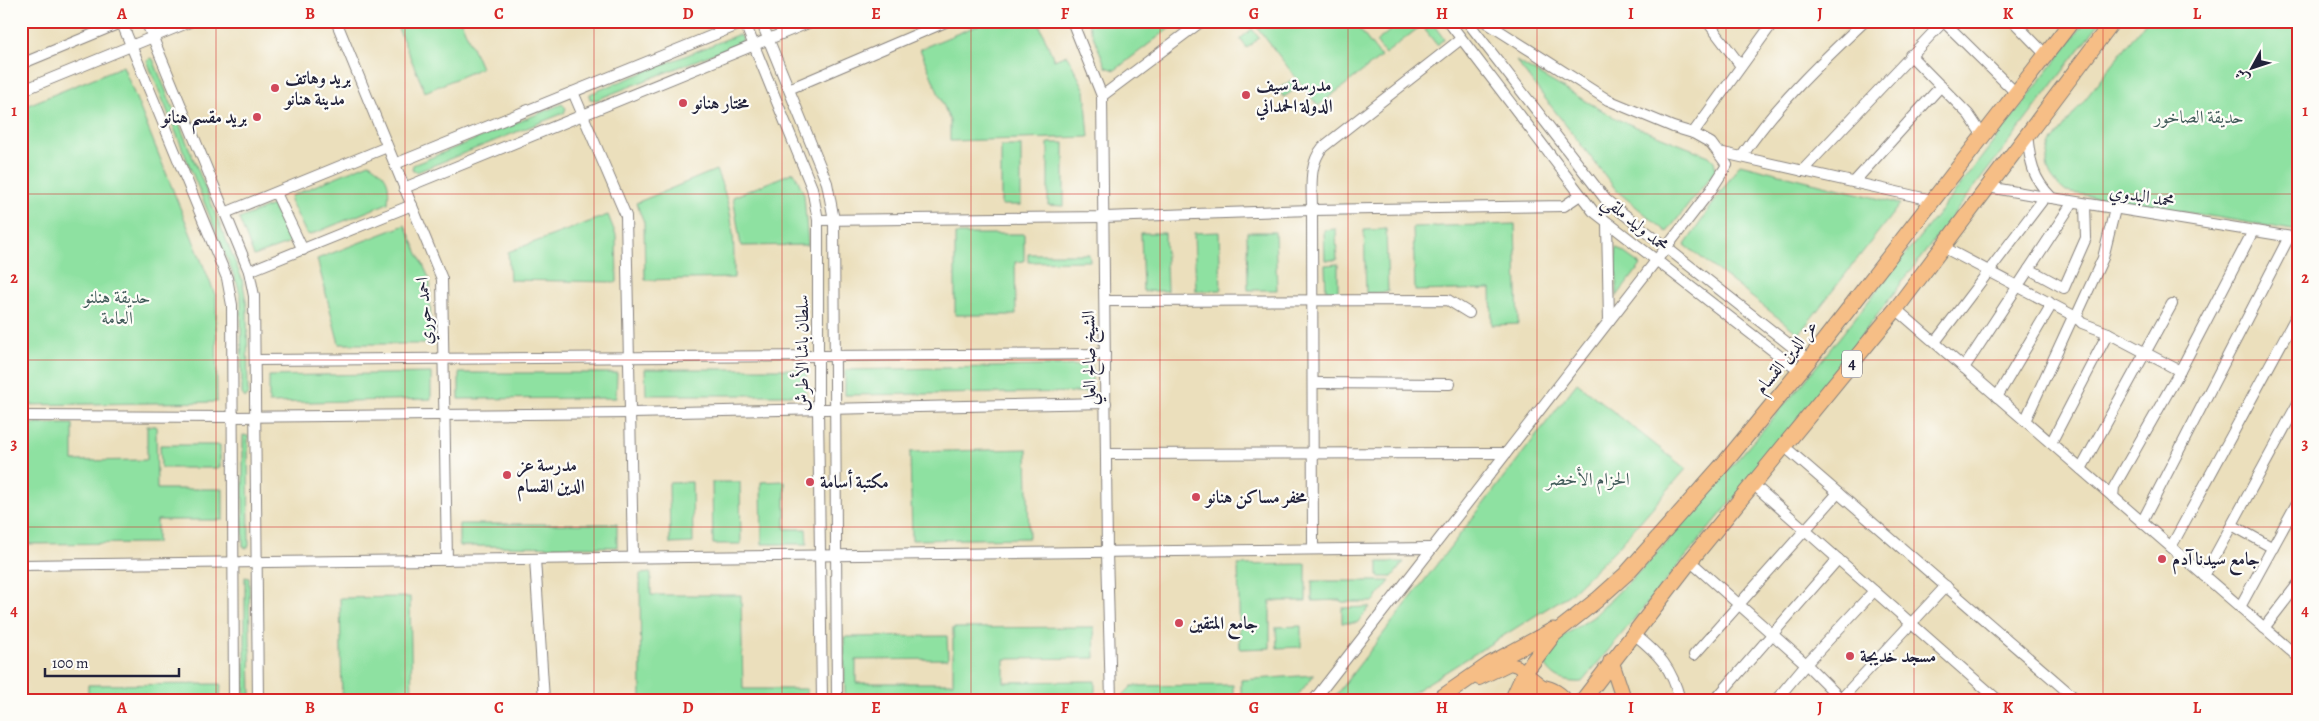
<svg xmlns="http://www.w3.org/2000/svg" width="2319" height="721" font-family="Alegreya,Amiri,serif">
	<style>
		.green { fill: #8ee1a1; stroke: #58826e }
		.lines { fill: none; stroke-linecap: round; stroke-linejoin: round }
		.minor-casing { stroke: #86807c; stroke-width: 12 }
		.major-casing { stroke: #86807c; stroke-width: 14 }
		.highway-casing { stroke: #86807c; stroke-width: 17 }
		.minor { stroke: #fff; stroke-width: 10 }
		.major { stroke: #f6be86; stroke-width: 12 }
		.highway { stroke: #f6be86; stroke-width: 15 }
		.grid { fill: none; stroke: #d62828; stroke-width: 1; stroke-opacity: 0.55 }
		.poi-dot { fill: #d1495b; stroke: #fdfcf7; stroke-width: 2 }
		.labels { text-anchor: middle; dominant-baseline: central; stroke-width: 4.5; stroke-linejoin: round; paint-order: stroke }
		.shield { fill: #fdfcf7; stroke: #646373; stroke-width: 1 }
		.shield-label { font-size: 16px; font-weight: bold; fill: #22223b }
		.poi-label { font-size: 18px; font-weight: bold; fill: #22223b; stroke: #fdfcf7; text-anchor: start }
		.park-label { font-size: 18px; fill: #425b5a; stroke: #fdfcf7 }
		.street-label { font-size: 18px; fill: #22223b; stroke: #fdfcf7 }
		.neatline { fill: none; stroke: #d62828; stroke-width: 2 }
		.grid-label { font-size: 16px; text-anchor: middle; font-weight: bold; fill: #d62828 }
	</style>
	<rect width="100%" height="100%" fill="#fdfcf7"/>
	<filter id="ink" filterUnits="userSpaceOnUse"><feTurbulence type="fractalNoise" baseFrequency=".02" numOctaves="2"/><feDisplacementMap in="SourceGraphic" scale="10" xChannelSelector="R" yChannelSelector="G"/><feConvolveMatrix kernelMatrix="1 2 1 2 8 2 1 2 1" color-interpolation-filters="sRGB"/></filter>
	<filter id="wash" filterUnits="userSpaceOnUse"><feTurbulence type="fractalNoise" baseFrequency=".0096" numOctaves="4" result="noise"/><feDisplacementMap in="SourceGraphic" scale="20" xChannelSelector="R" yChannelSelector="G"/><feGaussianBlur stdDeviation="1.12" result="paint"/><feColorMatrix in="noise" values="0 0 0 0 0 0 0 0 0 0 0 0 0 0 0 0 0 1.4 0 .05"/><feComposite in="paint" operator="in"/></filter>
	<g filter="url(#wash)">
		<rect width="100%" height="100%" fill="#ebdfbc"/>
		<g class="green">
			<polygon points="395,21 461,21 481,68 425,92"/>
			<polygon points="988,21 1038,21 1054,60 1067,55 1085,90 1089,137 950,141 950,121 920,49"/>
			<polygon points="1087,21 1179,21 1115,70 1106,67"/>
			<polygon points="1262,21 1353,21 1381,57 1318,106 1256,26"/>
			<polygon points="1402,21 1411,21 1417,29 1385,54 1376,42"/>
			<path d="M2086,21H2101L1779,444L1582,682C1566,683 1553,679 1545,664L1551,644L1593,617L1652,559L1804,382L1949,200Z"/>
			<path d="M2146,21H2287L2298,30V231L2066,192C2049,178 2041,164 2052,142Z"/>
			<polygon points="1433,24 1444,39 1437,45 1425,30"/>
			<polygon points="1252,29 1259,38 1247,48 1240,39"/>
			<polygon points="737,35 741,36 743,39 740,43 596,100 590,99 589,95 592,93"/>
			<polygon points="150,58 153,59 242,279 247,307 248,394 245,398 242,394 241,297 238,286 147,61"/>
			<polygon points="1516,61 1619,120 1709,156 1714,161 1716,170 1667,232 1617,191"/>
			<polygon points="123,66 216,297 217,402 21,405 21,108"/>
			<polygon points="1291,80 1297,88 1284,97 1278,90"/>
			<polygon points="562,104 566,108 564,113 417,172 412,170 413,165"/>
			<polygon points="1048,143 1064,143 1064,206 1048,205"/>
			<rect x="1001" y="146" width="20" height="59"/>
			<path d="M369,163C388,175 390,182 388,203L310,235L306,233L290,200L291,196Z"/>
			<polygon points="1740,164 1900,204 1799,334 1685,245"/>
			<path d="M716,170C734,212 734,234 734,278L645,280L644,222L636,203Z"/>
			<polygon points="794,172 804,194 808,245 741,246 733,197"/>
			<polygon points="272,205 290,241 287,244 254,256 239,219"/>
			<polygon points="608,215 616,235 617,282 510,280 508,252"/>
			<polygon points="1515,224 1518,324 1492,325 1491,289 1415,291 1413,227"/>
			<polygon points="405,225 430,280 431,344 339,344 317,259"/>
			<polygon points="1336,229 1337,260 1325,260 1324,230"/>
			<polygon points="1386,229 1388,292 1366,293 1364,230"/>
			<polygon points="1219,232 1221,290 1196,291 1194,233"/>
			<polygon points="1247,232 1275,232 1277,290 1248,290"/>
			<polygon points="1141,233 1165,233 1167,291 1143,291"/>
			<polygon points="955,234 1024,234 1024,261 1015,262 1016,315 955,315"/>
			<polygon points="1616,247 1641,265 1617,296"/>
			<polygon points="1028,254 1089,254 1090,261 1028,262"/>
			<polygon points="1338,264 1338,291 1326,292 1325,265"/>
			<polygon points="1092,365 1092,392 845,395 845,370"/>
			<polygon points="645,369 806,369 806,395 646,395"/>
			<polygon points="431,373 431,399 269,403 269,376"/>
			<polygon points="459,373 617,373 616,398 459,399"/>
			<polygon points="1577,383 1686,469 1617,548 1570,594 1401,700 1332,700"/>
			<polygon points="23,424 73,424 73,461 147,460 147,426 156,426 157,489 223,489 223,520 157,520 157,543 24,544"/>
			<polygon points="243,435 248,436 249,546 246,548 243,546"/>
			<polygon points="160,445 220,445 220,468 161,468"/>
			<polygon points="1027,449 1029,538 912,540 910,452"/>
			<polygon points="785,481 785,529 806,529 807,544 762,544 761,482"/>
			<polygon points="692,482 693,543 670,544 669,483"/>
			<polygon points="712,482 740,482 741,544 713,544"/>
			<polygon points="459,524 617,524 617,547 459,546"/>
			<polygon points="1378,562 1404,562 1392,577 1378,577"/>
			<polygon points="1306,564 1306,601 1270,601 1270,648 1240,649 1238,565"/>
			<polygon points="651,573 651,595 741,595 743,689 807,689 807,700 641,700 640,574"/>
			<polygon points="245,577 249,578 251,700 245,700"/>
			<polygon points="1312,581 1390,581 1373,602 1342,602 1341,600 1312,601"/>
			<polygon points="410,597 412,700 342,700 340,598"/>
			<polygon points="1370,607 1357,623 1342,623 1342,608"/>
			<polygon points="1301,626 1301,647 1277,648 1276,627"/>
			<polygon points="1094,627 1095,658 1004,659 1004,682 1095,681 1095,700 845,700 844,637 947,636 948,659 856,660 856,683 953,683 953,628"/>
			<polygon points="1314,675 1294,700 1241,700 1241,680"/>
			<polygon points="221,684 220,700 88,700 88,685"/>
			<polygon points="1233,685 1233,700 1123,700 1123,695 1132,686"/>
		</g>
	</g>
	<g filter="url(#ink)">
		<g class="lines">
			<defs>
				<g id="minor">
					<polyline points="121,21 227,278 232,305 234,700"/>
					<polyline points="146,21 249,271 254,296 258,700"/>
					<polyline points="336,21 442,279 447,560"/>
					<polyline points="744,21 812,188 818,220 818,409 822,700"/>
					<polyline points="761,21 827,183 834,220 837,700"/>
					<polyline points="1072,21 1102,96 1107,552 1111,700"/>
					<polyline points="1448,21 1593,211 1799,371"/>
					<polyline points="1467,21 1606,200 1809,360"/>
					<polyline points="1707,21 1741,66"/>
					<polyline points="2013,21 2046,55"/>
					<polyline points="1944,22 2016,93"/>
					<polyline points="1910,55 1969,115 1983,136"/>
					<polyline points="21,64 125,21"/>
					<polyline points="789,89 948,21"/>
					<polyline points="21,91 192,21"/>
					<polyline points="573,92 626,216 633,557"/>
					<polyline points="1102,96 1202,21"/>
					<polyline points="1693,133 1774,21"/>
					<path d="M2027,134C2030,162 2032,178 2052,198L2298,238"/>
					<polyline points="1719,152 1932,200"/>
					<path d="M1742,156C1776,105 1820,63 1865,21"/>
					<polyline points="395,164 748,21"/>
					<polyline points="1802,171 1944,21"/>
					<polyline points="1854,182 1941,86"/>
					<polyline points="1988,187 2051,198"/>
					<polyline points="404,188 813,21"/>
					<polyline points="276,193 303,250"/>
					<polyline points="225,213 387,147"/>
					<polyline points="818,220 1104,217 1312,210 1564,206 1580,195"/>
					<polyline points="1607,223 1609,321"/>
					<polyline points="1943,247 2076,317 2082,323 2108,333 2180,371"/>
					<polyline points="2029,269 2064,288 2086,238 2085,204"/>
					<polyline points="249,271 412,205"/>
					<polyline points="1105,301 1448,300 1469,313"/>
					<polyline points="1896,309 2298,657"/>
					<polyline points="1935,342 2045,197"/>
					<polyline points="256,360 1105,354"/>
					<polyline points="1964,368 2073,202"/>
					<polyline points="1313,383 1450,384"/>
					<polyline points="1997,397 2049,309 2049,302"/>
					<polyline points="21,416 233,417 632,413 1106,403"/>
					<polyline points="2025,421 2071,321 2076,317 2103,258 2115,209"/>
					<polyline points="2051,443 2108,333"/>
					<polyline points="1785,447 2077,700"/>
					<polyline points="1106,454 1506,453"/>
					<polyline points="2081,469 2172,304"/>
					<polyline points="1754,485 1998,700"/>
					<polyline points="2113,497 2114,487 2180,371 2253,231"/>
					<polyline points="2142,522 2289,237"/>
					<polyline points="2232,525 2273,548"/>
					<polyline points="2171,547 2298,313"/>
					<path d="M1313,549L1312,210C1312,188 1308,165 1323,147L1461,39"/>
					<polyline points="535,559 544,700"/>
					<polyline points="1690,561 1806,664 1842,700"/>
					<polyline points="21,565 1431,548"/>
					<polyline points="2204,576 2298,403"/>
					<polyline points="2240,607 2298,501"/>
					<polyline points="2264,628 2298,584"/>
					<path d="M1634,634C1659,654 1672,668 1680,700"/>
					<polyline points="1694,655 1838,493"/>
					<polyline points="1841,699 1946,586"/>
					<polyline points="1314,700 1711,190 1727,165 1711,143 1693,133 1673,127 1608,100 1484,21"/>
					<polyline points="1715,700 1838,559"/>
					<polyline points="1776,700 1806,664 1874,591"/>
				</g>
				<polyline id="major" points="1479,679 1510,664 1517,666 1544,687"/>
				<g id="highway">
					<polyline points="1611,661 1624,700"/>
					<polyline points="1513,698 1525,672 1554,634 1597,600 1626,574 1726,461 1809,360 2072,21"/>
					<path d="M1512,699C1527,683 1550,683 1565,700"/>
					<polyline points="1438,700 1490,664 1553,630"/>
					<polyline points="1583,700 1690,561 1896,309 2113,21"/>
				</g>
			</defs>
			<use href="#minor" class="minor-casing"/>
			<use href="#major" class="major-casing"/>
			<use href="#highway" class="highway-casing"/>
			<use href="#minor" class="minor"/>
			<use href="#major" class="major"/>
			<use href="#highway" class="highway"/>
		</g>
	</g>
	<path class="grid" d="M216,21V700M405,21V700M594,21V700M782,21V700M971,21V700M1160,21V700M1348,21V700M1537,21V700M1726,21V700M1914,21V700M2103,21V700M21,194H2298M21,360H2298M21,527H2298"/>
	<g class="poi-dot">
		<circle cx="275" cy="88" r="5"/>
		<circle cx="1246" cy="95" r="5"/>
		<circle cx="683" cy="103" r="5"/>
		<circle cx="257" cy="117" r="5"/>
		<circle cx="507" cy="475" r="5"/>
		<circle cx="810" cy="482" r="5"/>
		<circle cx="1196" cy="497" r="5"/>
		<circle cx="2162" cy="559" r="5"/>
		<circle cx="1179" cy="623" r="5"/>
		<circle cx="1850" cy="656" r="5"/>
	</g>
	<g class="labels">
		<rect class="shield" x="1842" y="350.5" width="20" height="27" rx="4"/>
		<g class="shield-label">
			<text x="1852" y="364">4</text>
		</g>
		<g class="poi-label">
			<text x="285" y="78">بريد وهاتف<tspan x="285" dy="21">مدينة هنانو</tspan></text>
			<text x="1256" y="85">مدرسة سيف<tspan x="1256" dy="21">الدولة الحمداني</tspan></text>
			<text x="693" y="103">مختار هنانو</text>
			<text x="247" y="117" text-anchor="end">بريد مقسم هنانو</text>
			<text x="517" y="465">مدرسة عز<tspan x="517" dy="21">الدين القسام</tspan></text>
			<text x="820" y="482">مكتبة أسامة</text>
			<text x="1206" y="497">مخفر مساكن هنانو</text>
			<text x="2172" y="559">جامع سيدنا آدم</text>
			<text x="1189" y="623">جامع المتقين</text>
			<text x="1860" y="656">مسجد خديجة</text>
		</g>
		<g class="park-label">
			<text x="2199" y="117">حديقة الصاخور</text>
			<text x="117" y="297">حديقة هنلنو<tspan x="117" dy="21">العامة</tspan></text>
			<text x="1588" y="479">الحزام الأخضر</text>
		</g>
		<g class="street-label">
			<text transform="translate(2142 196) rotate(9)">محمد البدوي</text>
			<text transform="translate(1636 223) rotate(39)">محمد وليد ملقي</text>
			<text transform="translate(424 311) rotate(-94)">احمد حوري</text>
			<text transform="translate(802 353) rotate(-90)">سلطان باشا الأطرش</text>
			<text transform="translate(1786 357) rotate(-51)">عز الدين القسام</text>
			<text transform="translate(1089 358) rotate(-91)">الشيخ صالح العلي</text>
		</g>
	</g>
	<rect width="2319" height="721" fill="none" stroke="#fdfcf7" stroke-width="55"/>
	<g transform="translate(2252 68) rotate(230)" stroke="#fdfcf7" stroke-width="4" paint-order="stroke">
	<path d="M0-4L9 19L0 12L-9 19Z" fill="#22223b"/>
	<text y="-8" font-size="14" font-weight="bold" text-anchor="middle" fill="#22223b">ش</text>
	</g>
	<path d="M45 668v8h134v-8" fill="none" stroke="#22223b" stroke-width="2.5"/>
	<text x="52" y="668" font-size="15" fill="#22223b" stroke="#fdfcf7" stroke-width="4" paint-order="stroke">100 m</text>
	<rect x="28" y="28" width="2264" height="666" class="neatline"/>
	<g class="grid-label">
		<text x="122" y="19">A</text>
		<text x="310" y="19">B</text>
		<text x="499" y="19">C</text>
		<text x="688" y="19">D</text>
		<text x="876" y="19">E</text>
		<text x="1065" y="19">F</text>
		<text x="1254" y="19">G</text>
		<text x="1442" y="19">H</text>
		<text x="1631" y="19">I</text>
		<text x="1820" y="19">J</text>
		<text x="2008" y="19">K</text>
		<text x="2197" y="19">L</text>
		<text x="14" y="116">1</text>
		<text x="2305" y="116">1</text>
		<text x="14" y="283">2</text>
		<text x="2305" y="283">2</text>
		<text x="14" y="449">3</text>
		<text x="2305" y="449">3</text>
		<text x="14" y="616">4</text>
		<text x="2305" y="616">4</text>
		<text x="122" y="713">A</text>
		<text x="310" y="713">B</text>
		<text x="499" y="713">C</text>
		<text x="688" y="713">D</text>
		<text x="876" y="713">E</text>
		<text x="1065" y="713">F</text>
		<text x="1254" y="713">G</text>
		<text x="1442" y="713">H</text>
		<text x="1631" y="713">I</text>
		<text x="1820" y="713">J</text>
		<text x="2008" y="713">K</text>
		<text x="2197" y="713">L</text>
	</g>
</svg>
